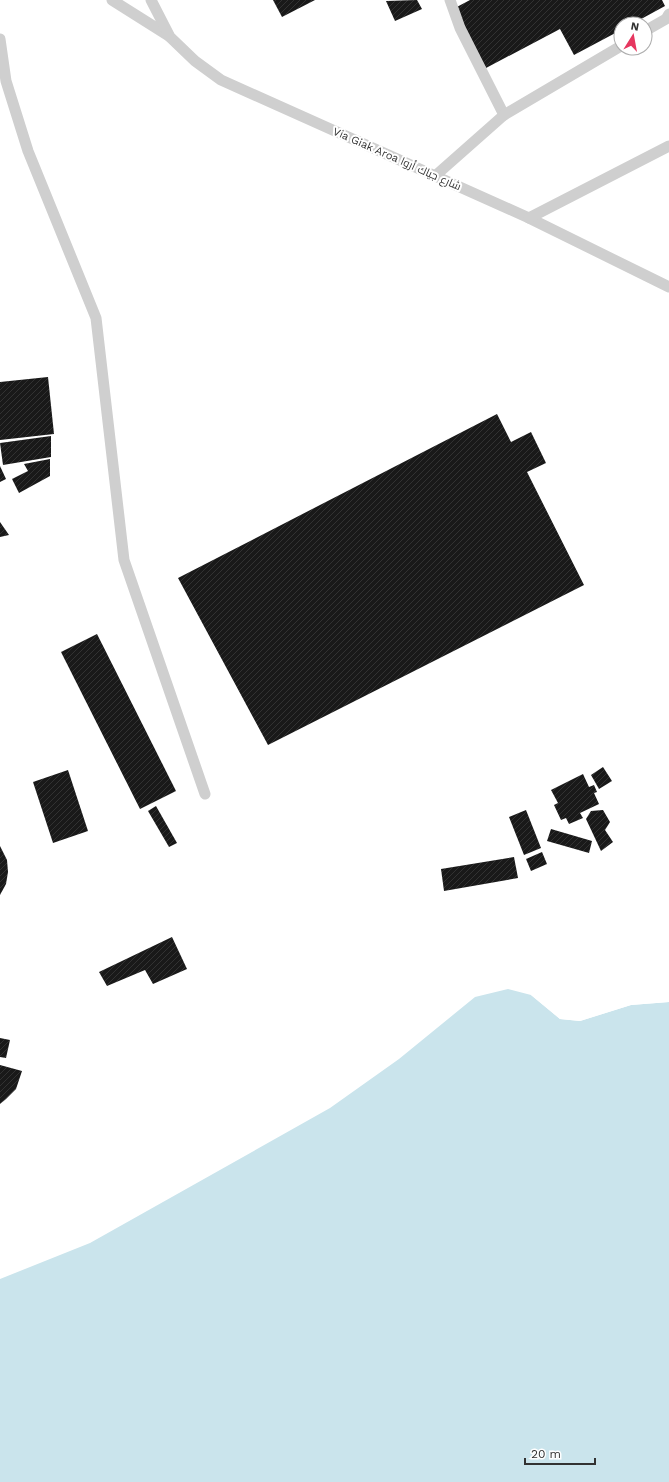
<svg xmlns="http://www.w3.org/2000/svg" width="669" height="1482" font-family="'Work Sans',Cairo,sans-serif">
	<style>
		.water { fill: #cae4ec }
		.pier { fill: #fff }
		.building { fill: url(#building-hatch) }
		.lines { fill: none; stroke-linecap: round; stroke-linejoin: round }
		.lane { stroke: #cfcfcf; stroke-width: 11 }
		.labels { text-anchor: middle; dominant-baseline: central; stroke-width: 4; stroke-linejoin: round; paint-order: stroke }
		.street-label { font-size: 11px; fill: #323232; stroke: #fff }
	</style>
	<defs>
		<pattern id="building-hatch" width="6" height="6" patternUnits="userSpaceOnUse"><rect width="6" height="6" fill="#191919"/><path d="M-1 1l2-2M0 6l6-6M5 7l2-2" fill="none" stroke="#323232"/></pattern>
	</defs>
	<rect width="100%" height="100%" fill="#fff"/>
	<polygon class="water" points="508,989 531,995 560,1019 580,1021 631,1005 669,1002 669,1482 0,1482 0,1279 90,1243 330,1108 399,1059 475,997"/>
	<polygon class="pier" points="531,993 561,1018 580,1019 631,1003 669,1000 669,1002 631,1005 580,1021 560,1019 531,995"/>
	<g class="building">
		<polygon points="273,0 315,0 282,17"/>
		<polygon points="417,0 422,9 395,21 386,1"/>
		<polygon points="470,0 662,0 665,6 632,24 621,24 621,30 574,55 560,29 486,68 453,9"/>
		<polygon points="48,377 54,434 0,440 0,382"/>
		<polygon points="497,414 511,442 531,432 546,463 527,472 584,585 268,745 178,578"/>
		<polygon points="51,436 51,457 3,465 0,443"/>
		<polygon points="50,459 50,476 19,493 12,479 28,471 24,464"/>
		<polygon points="0,466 6,479 0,482"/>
		<polygon points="0,522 9,535 0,537"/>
		<polygon points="97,634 176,791 140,809 61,652"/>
		<polygon points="603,767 612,781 599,789 591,775"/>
		<polygon points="68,770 88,831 53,843 33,782"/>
		<polygon points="583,774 589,787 594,785 597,792 594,793 599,804 580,813 583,818 569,824 566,818 561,820 554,805 558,803 551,790"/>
		<polygon points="156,806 177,843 169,847 148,811"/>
		<polygon points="526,810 541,848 524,855 509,817"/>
		<polygon points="603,810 610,822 605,830 613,842 601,851 586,819 591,811"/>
		<polygon points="551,829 592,841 589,853 547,841"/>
		<polygon points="0,846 7,860 8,872 6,884 0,895"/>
		<polygon points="542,852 547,864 531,871 526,859"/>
		<polygon points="514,857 518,878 444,891 441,869"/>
		<polygon points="172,937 187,969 153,984 145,970 107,986 99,972"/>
		<polygon points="0,1038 10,1040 6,1058 0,1057"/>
		<polygon points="0,1065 22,1071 16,1089 6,1099 0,1104"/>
	</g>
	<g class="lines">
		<g class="lane">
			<polyline points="112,0 169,36"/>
			<polyline points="151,0 170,37 195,61 221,80 529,218 669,287"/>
			<polyline points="450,0 460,28 504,115"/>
			<polyline points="645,31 666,19 669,14"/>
			<polyline points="0,39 6,81 28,151 96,318 124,560 205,794"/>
			<polyline points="435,176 504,115 621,46"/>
			<polyline points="529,218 669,146"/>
		</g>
	</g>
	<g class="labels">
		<g class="street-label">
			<text transform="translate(397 159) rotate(24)">Via Giak Aroa شارع جياك أروا</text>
		</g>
	</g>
	<g transform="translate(633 36) rotate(11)"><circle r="19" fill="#ffffff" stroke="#adadad"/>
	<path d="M0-3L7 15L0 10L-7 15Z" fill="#e6365f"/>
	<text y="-6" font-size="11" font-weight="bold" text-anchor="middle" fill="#323232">N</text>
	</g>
	<path d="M525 1458v6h70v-6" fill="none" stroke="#323232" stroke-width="2"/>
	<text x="531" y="1458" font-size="12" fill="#323232" stroke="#ffffff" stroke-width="3" paint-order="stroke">20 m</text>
</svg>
